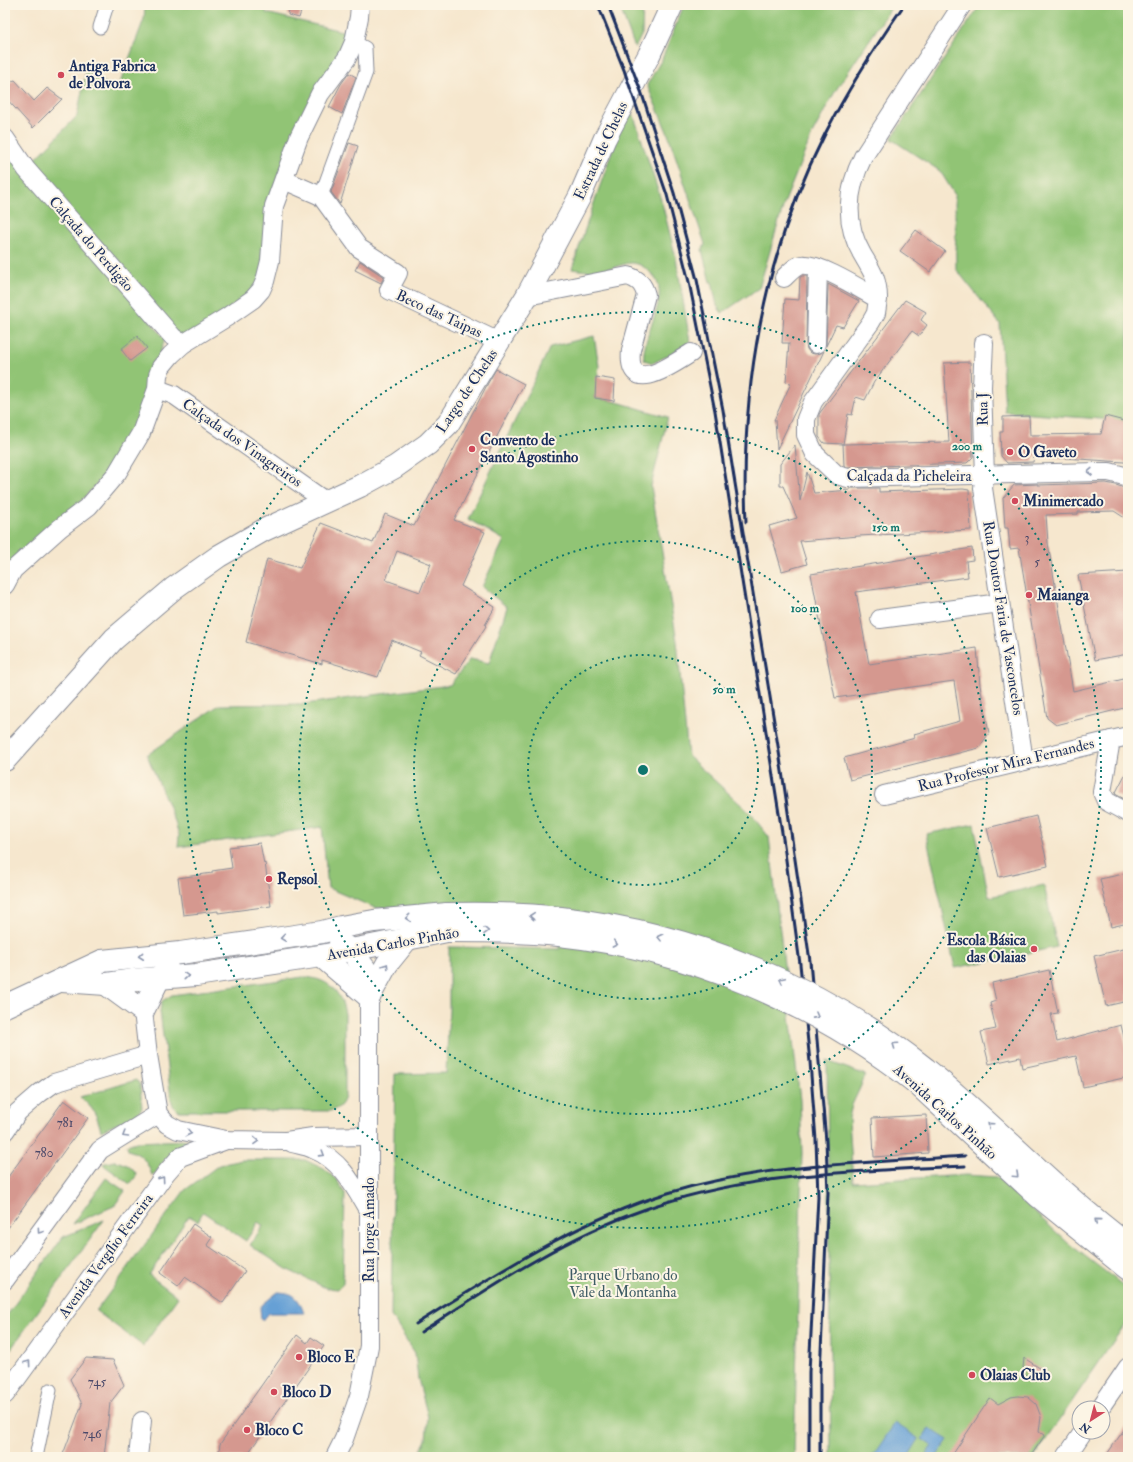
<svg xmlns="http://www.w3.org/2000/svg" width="1133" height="1462" font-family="'IM FELL Double Pica',serif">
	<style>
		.green { fill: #91c475; stroke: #567a6a }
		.water { fill: #66a0d5; stroke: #40689a }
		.building { fill: #d5988f; fill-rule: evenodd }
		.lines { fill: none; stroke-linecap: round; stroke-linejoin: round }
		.pedestrian-casing { stroke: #888b96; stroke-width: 15 }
		.minor-casing { stroke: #888b96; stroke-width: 20 }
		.secondary-casing { stroke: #888b96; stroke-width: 24 }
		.primary-casing { stroke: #888b96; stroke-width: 24 }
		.pedestrian { stroke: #fff; stroke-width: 13 }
		.minor { stroke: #fff; stroke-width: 18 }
		.secondary { stroke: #fff; stroke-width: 22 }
		.primary { stroke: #fff; stroke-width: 22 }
		.rail { stroke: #1b2f5e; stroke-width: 3 }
		.primary-bridge-casing { stroke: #888b96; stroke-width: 24; stroke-linecap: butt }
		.primary-bridge { stroke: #fff; stroke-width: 22 }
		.oneway { stroke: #8d97ae }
		.ring { fill: none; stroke: #0f766e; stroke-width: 2; stroke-dasharray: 2 4 }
		.poi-dot { fill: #d1495b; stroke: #fcf5e5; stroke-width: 1.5 }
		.labels { text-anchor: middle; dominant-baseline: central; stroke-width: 4; stroke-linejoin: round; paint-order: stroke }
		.number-label { font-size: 13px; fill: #4a496a }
		.poi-label { font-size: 15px; font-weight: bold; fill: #1b2f5e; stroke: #fcf5e5; text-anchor: start }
		.street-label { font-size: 15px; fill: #1b2f5e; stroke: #fcf5e5 }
		.park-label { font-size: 15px; fill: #3e5c65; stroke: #fcf5e5 }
		.centre { fill: #0f766e; stroke: #fcf5e5; stroke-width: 2 }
		.ring-label { font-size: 12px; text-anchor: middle; font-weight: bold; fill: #0f766e; stroke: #fcf5e5; stroke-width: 4; stroke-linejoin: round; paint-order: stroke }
	</style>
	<rect width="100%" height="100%" fill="#fcf5e5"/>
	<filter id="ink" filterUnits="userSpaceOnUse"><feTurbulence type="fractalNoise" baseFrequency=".025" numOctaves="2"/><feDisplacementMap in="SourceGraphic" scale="8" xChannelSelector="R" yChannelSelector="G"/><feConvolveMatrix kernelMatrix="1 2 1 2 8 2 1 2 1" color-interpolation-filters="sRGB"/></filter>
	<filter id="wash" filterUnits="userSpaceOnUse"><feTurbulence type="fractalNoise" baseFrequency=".012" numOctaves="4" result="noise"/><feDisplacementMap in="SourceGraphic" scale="16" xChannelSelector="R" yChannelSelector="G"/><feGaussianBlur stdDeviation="0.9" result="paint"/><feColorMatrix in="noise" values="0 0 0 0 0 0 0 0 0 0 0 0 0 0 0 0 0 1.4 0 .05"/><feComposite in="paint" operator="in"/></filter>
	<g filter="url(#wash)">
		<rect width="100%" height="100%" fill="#f6e7ce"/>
		<g class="green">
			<polygon points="145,5 267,5 266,13 350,33 299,137 265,281 183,344 26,169 77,116 86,71 107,84 119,86 144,19"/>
			<polygon points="619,5 643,5 642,34 635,48"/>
			<polygon points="684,5 893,5 836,90 812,134 784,204 759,288 722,313 717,306 712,282 710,282 702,250 705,244 668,134 647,85 662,59"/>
			<polygon points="980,5 1128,5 1128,421 1005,412 1000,324 956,269 955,195 940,171 891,139"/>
			<path d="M633,113L662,203L676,258L690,342L667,356L653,363L644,360C641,333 674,295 651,273C644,267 641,264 632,263C623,263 607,271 597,271C589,272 580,270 572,269C583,235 594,202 606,169C612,151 618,127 633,113Z"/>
			<polygon points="5,145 165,339 151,379 146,399 136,427 106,474 5,584"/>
			<polygon points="594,336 599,366 595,398 617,402 668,417 651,486 677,641 688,756 750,813 769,837 800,1100 802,1153 794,1457 415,1457 420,1452 426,1440 428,1417 418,1379 415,1353 391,1316 395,1074 446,1073 449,1010 449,947 560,949 560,909 448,905 375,908 328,888 322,827 178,847 179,835 174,819 147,755 219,705 305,704 450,685 470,659 489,663 507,607 482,587 504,540 468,519 550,347"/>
			<polygon points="974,824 989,897 1044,885 1057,947 955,968 926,834"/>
			<path d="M303,977C327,978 341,990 345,1014V1096C343,1105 338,1109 330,1111H180C173,1109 173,1105 171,1099L160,1011L162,1001L172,995Z"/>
			<polygon points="827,1061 866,1075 852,1105 849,1118 853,1182 966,1175 997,1177 1068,1243 1128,1289 1128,1320 1034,1457 831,1457"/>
			<path d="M136,1080L140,1084L142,1108L137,1115L101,1131C97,1114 93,1108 80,1097Z"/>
			<path d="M187,1140V1146C170,1153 164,1159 155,1174L152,1175C146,1160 143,1155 128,1150L127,1145L136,1142Z"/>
			<polygon points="242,1160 305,1160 324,1169 337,1180 345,1194 343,1284 338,1289 326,1288 288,1270 250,1245 263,1226 258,1222 246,1241 203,1212 198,1221 189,1216 149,1275 178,1297 143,1346 96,1311 185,1190 219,1165"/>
			<path d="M114,1161C124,1162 131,1166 137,1175L130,1184L102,1164Z"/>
			<polygon points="106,1178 125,1191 114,1206 73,1224"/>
			<polygon points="104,1220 5,1357 5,1318 63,1237"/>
		</g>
		<g class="water">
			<path d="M278,1292C295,1293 298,1297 304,1313H269L264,1319H261L260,1308L263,1304Z"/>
			<polygon points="895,1423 919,1439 909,1455 911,1457 872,1457"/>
			<polygon points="929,1428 948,1440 936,1457 924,1457 932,1446 922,1439"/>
		</g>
		<g id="blocks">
			<g class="building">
				<polygon points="290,5 303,5 299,18 288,15"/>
				<polygon points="349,73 356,77 342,114 329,107 341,84"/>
				<polygon points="15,80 34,101 47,88 62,99 33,128 5,97 5,84"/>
				<polygon points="349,143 358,146 340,204 331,192"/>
				<polygon points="916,230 945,251 930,272 900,251"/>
				<polygon points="360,261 384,277 381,283 355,270"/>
				<polygon points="802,276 807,276 806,344 807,349 810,353 815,354 821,353 824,351 777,449 775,420 774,420 791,383 786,382 789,343 782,343 785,299 799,300 800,277"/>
				<polygon points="828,284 859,301 843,327 836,325 826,346"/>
				<polygon points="905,300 926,312 921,320 927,325 919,336 912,331 874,382 865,400 856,397 852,415 848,414 843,444 949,442 944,363 970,362 973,457 967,463 849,467 844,466 843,444 824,443 819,437 819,414"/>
				<polygon points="137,336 147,348 130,361 121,349"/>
				<path d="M496,369L524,384L454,520L485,532L461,586L495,607L485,625L486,626L456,674L419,655L421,652L392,640L378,677L322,660V664L246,642L267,559L300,568L321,523L373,543L385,514L414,526L488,383ZM397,551L431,564L420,592L386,580Z"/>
				<polygon points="596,377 615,380 614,401 595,398"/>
				<polygon points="1029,416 1030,435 1101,434 1105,416 1128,422 1128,464 1124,462 1034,456 1033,462 1007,463 1001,456 1000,432 1003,432 1003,417"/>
				<polygon points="795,445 800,501 807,472 814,493 850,490 850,488 879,488 879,492 963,489 969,490 971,530 859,536 800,541 807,564 782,571 769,526 797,518 783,486 780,486 780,464"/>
				<polygon points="1106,483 1116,485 1127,489 1128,520 1114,511 1078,512 1078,514 1046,515 1048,543 1073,691 1128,678 1128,707 1056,725 1047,718 1019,548 1010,549 1008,528 1005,528 1003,498 1014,485 1038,484 1038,485"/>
				<polygon points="972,548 973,560 966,561 968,577 856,592 869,664 977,648 980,685 989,733 979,748 850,780 844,758 915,738 914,734 960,721 954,681 835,698 811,574"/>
				<polygon points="1128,572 1128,654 1095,660 1078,575"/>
				<polygon points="1128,769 1128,801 1115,794"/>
				<polygon points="1036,816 1048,866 999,877 987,828"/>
				<polygon points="260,843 264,864 265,863 271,906 218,913 218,911 183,915 178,878 212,873 212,871 232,868 229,847"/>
				<polygon points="1128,873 1128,923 1111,927 1100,879"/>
				<polygon points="1128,948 1128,1001 1106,1006 1094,956"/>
				<polygon points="1049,970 1058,1013 1051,1014 1057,1042 1121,1025 1128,1054 1128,1077 1083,1087 1076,1056 1022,1068 1020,1057 989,1064 981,1032 996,1029 990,1003 996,1001 992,983"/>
				<polygon points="64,1100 88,1118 5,1232 5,1181"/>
				<polygon points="926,1115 928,1153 874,1157 872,1118"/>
				<polygon points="193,1224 212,1237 207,1245 245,1271 223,1303 185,1277 178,1286 160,1273"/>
				<polygon points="297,1335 307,1343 311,1337 324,1346 249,1452 248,1457 218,1457 220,1444"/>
				<polygon points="86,1358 113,1360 124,1385 110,1403 104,1457 62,1457 82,1404 70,1379"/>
				<polygon points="1024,1358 1049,1374 1032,1380 1025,1374 1023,1368"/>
				<polygon points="1018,1396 1028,1397 1036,1404 1041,1417 1039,1431 1045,1435 1030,1457 951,1457 990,1398 998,1404 1011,1397"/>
				<polygon points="1128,1424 1128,1457 1105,1457"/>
			</g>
		</g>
	</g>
	<g filter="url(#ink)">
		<use href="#blocks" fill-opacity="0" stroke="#888b96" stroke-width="1"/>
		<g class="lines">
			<defs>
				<g id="pedestrian">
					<polyline points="100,27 107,5"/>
					<polyline points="321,196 366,72 365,48 354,42"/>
					<polyline points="36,1457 50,1390"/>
				</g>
				<g id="minor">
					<polyline points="5,138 26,169 173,337 183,344"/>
					<polyline points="284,180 321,196 359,248 398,273 389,290 499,342"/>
					<path d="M784,278C789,273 795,266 801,265C818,262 862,290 878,299L876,313L871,322L813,402L806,419V435L815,454L837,475L848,478L1099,472H1109L1128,477"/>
					<path d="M527,296L628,276C639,280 643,284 646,295L631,350C626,398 672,365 691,353"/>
					<path d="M878,299C878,279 872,271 862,254C844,223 847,189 863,157L962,5"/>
					<polyline points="984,343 982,387 985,476 983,488 1024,761"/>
					<polyline points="816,344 818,268"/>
					<polyline points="157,389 174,395 325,501"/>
					<polyline points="5,585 13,570 60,528 89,506 117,473 141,433 157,389 158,375 161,367 171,355 183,344 227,317 253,299 261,290 265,281 270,261 274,206 299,137 320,94 347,58 354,42 359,17 360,5"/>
					<polyline points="880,619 1000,603"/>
					<polyline points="1111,740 1102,792 1106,801 1128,813"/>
					<polyline points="884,795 1128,736"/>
					<polyline points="143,1011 148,1055 158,1114 167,1124 178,1130 226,1140 286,1141 313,1137 368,1136"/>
					<polyline points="5,1131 18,1112 40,1093 54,1083 148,1055"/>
					<path d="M292,1143C299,1145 307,1146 313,1149C341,1160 354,1186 368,1210"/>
					<polyline points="5,1280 100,1150 158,1114"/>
					<polyline points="5,1395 166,1173 180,1157 226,1140"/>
					<polyline points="1100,1408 1128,1367"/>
					<polyline points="138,1457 142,1421"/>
					<polyline points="335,1457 344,1439 359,1396 369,1346 369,997"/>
					<polyline points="1066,1457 1083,1432"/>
				</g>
				<polyline id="secondary" points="5,760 114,639 174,588 219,556 264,530 360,486 395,467 428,444 448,424 527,296 580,196 605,138 649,55 672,5"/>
				<g id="primary">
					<polyline points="340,943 351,950 365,969 369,997"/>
					<polyline points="321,956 369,997"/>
					<polyline points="62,981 106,984 132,980 196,975 321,956 447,931"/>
					<polyline points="106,984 143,1011 159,978 167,968"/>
					<polyline points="369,997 387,964 408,938"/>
					<polyline points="5,1006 102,961 180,953 268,940 322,932 341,927 374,921 447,914"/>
					<path d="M926,1069C995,1125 1056,1191 1128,1245"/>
					<polyline points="915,1082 1038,1196 1128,1269"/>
				</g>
			</defs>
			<use href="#pedestrian" class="pedestrian-casing"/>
			<use href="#minor" class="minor-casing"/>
			<use href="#secondary" class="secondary-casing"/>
			<use href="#primary" class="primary-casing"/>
			<use href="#pedestrian" class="pedestrian"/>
			<use href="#minor" class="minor"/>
			<use href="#secondary" class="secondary"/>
			<use href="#primary" class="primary"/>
			<g class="rail">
				<polyline points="598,5 624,70 667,195 689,282 715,411 784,845 800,964 810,1062 816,1140 818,1197 809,1372 809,1457"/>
				<polyline points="608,5 642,94 674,193 697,280 723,410 780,758 810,961 826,1141 828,1193 820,1374 820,1457"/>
				<path d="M746,522C740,388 764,254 825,134C848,89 875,47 904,5"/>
				<path d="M416,1324C496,1274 576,1221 668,1193C763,1164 866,1163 965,1156"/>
				<path d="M421,1332C492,1286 563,1238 643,1210C746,1173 857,1171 965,1166"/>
			</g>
			<defs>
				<g id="primary-bridge">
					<path d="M447,914C485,913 523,914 561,918C693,933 822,986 926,1069"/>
					<path d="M447,931C484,931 522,931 559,935C689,949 813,1002 915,1082"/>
				</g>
			</defs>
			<use href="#primary-bridge" class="primary-bridge-casing"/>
			<use href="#primary-bridge" class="primary-bridge"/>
		</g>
		<defs><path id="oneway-chevron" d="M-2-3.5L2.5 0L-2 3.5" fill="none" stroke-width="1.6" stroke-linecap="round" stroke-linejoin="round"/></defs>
		<g class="oneway">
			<use href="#oneway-chevron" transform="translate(1090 472) rotate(178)"/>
			<use href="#oneway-chevron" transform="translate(532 916) rotate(-175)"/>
			<use href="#oneway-chevron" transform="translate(408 918) rotate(175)"/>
			<use href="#oneway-chevron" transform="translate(486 931) rotate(1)"/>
			<use href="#oneway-chevron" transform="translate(660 937) rotate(-166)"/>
			<use href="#oneway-chevron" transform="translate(283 938) rotate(172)"/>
			<use href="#oneway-chevron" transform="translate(615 944) rotate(11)"/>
			<use href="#oneway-chevron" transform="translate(141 956) rotate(174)"/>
			<use href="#oneway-chevron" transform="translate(386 966) rotate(-58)"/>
			<use href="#oneway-chevron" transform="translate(186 976) rotate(-4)"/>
			<use href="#oneway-chevron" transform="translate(782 980) rotate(-155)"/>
			<use href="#oneway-chevron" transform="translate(816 1016) rotate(29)"/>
			<use href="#oneway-chevron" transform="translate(895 1045) rotate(-145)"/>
			<use href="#oneway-chevron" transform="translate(990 1125) rotate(-138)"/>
			<use href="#oneway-chevron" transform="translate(189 1133) rotate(14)"/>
			<use href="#oneway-chevron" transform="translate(125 1135) rotate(149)"/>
			<use href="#oneway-chevron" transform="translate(256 1141) rotate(1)"/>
			<use href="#oneway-chevron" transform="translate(322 1154) rotate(32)"/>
			<use href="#oneway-chevron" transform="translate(1016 1175) rotate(43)"/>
			<use href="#oneway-chevron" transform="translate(162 1179) rotate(-55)"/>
			<use href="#oneway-chevron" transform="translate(1097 1221) rotate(-140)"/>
			<use href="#oneway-chevron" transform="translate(40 1231) rotate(126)"/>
			<use href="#oneway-chevron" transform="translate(28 1363) rotate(-54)"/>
		</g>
	</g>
	<g class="ring">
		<circle cx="643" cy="770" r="115"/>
		<circle cx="643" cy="770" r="229"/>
		<circle cx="643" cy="770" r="344"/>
		<circle cx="643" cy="770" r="458"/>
	</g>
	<g class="poi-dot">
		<circle cx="61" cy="75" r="4"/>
		<circle cx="472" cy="449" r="4"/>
		<circle cx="1010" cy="452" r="4"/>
		<circle cx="1015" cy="501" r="4"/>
		<circle cx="1029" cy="595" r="4"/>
		<circle cx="269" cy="879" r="4"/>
		<circle cx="1034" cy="949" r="4"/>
		<circle cx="299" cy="1357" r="4"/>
		<circle cx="972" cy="1375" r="4"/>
		<circle cx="274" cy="1392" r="4"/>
		<circle cx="247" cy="1430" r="4"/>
	</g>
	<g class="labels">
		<g class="number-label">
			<text x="1027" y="538">3</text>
			<text x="1037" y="562">5</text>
			<text x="65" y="1123">781</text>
			<text x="44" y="1153">780</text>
			<text x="97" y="1382">745</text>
			<text x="92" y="1434">746</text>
		</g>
		<g class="poi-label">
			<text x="69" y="66">Antiga Fabrica<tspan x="69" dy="17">de Polvora</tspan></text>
			<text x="480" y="440">Convento de<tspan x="480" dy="17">Santo Agostinho</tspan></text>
			<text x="1018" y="452">O Gaveto</text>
			<text x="1023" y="501">Minimercado</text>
			<text x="1037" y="595">Maianga</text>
			<text x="277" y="879">Repsol</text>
			<text x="1026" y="940" text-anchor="end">Escola Básica<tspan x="1026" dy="17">das Olaias</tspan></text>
			<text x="307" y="1357">Bloco E</text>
			<text x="980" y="1375">Olaias Club</text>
			<text x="282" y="1392">Bloco D</text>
			<text x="255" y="1430">Bloco C</text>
		</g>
		<g class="street-label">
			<text transform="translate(601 151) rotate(-65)">Estrada de Chelas</text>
			<text transform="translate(91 244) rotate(49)">Calçada do Perdigão</text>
			<text transform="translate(439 314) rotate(25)">Beco das Taipas</text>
			<text transform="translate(467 391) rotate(-56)">Largo de Chelas</text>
			<text transform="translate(983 409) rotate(-91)">Rua J</text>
			<text transform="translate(242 443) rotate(35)">Calçada dos Vinagreiros</text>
			<text x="909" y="476">Calçada da Picheleira</text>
			<text transform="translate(1003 618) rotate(81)">Rua Doutor Faria de Vasconcelos</text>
			<text transform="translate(1006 765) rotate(-14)">Rua Professor Mira Fernandes</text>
			<text transform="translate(393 944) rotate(-10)">Avenida Carlos Pinhão</text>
			<text transform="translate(945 1112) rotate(42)">Avenida Carlos Pinhão</text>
			<text transform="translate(369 1230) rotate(-90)">Rua Jorge Amado</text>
			<text transform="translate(106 1256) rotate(-54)">Avenida Vergílio Ferreira</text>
		</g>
		<g class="park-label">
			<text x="623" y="1275">Parque Urbano do<tspan x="623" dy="17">Vale da Montanha</tspan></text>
		</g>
	</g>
	<circle cx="643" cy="770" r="6" class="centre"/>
	<g class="ring-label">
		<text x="967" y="450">200 m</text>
		<text x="886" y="531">150 m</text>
		<text x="805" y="612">100 m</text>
		<text x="724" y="693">50 m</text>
	</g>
	<rect width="1133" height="1462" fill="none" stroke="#fcf5e5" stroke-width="20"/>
	<g transform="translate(1091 1420) rotate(216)"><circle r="19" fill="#fcf5e5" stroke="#a2a6af"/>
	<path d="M0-3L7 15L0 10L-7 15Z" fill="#d1495b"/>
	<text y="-6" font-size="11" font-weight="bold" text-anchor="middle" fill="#1b2f5e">N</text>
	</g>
</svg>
